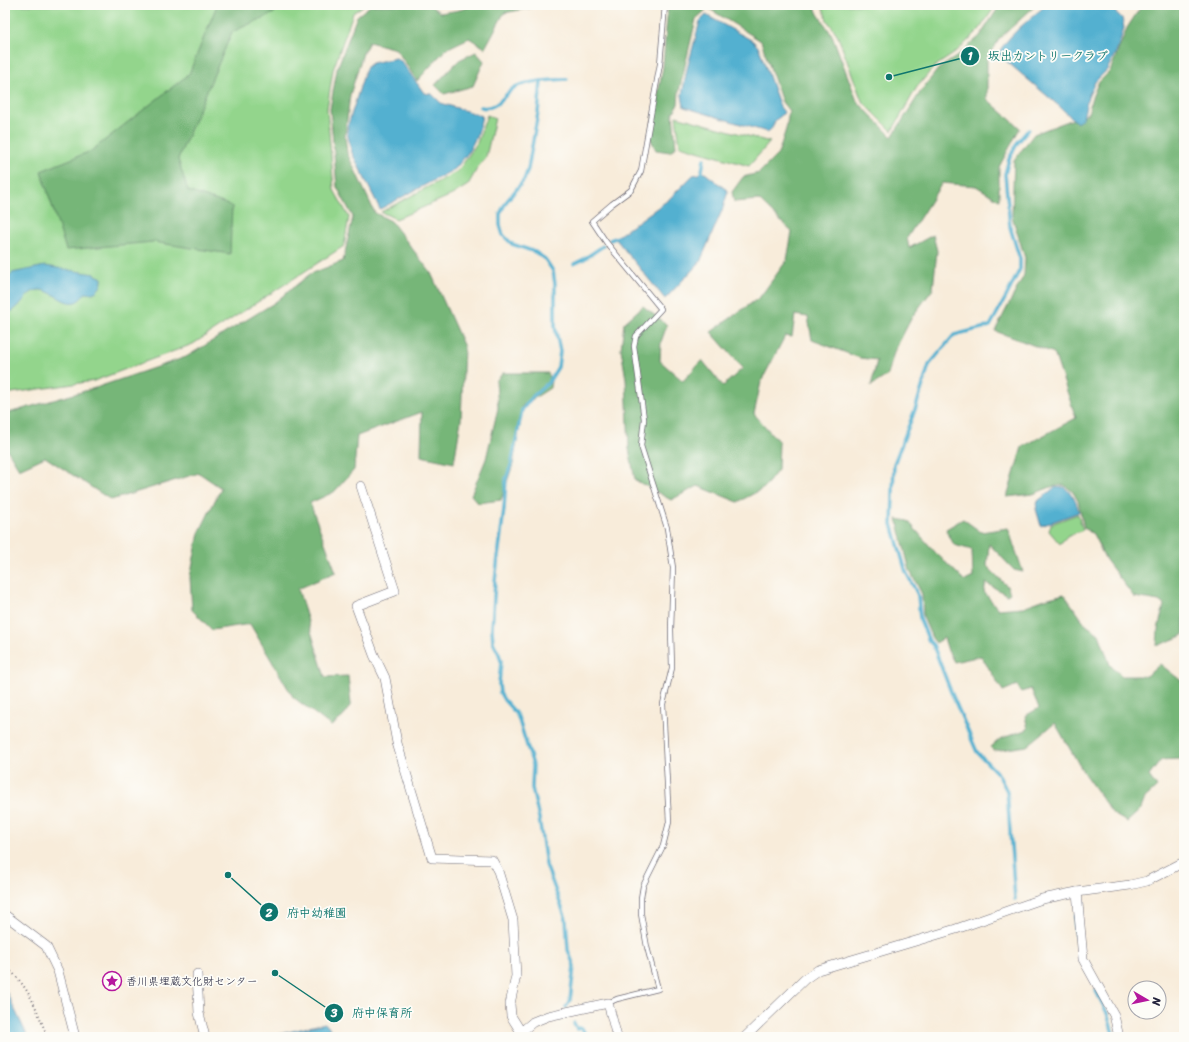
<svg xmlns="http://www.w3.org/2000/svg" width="1189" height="1042" font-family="Sriracha,'Klee One',sans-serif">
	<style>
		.green { fill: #93d58c; stroke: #5a7c64 }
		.forest { fill: #76b678; stroke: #4c6c5a }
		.water { fill: #52b0d0; stroke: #3a6986 }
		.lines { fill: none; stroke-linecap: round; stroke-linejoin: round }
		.stream { stroke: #52b0d0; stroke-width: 3.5 }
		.lane-casing { stroke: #6d6973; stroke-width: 6 }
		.street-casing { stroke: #6d6973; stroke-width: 10 }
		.path { stroke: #6d6973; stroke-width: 2; stroke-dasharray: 1 3; stroke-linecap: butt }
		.lane { stroke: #fff; stroke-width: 4.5 }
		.street { stroke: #fff; stroke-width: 9 }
		.labels { text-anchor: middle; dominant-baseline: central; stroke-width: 3.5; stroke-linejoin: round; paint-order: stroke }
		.poi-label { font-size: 11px; fill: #22223b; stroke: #fdfcf7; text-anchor: start }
		.leader { fill: none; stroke: #0f766e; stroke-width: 1.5 }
		.callout-dot { fill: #0f766e; stroke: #fdfcf7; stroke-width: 1.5 }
		.mark-label { font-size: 12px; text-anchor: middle; font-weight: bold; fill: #fff }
		.callout-label { font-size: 12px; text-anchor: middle; font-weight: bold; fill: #0f766e; stroke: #fdfcf7; stroke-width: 3.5; stroke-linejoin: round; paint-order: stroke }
	</style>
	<rect width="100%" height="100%" fill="#fdfcf7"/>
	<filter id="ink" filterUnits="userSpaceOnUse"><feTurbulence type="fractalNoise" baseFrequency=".025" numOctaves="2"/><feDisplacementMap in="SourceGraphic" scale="8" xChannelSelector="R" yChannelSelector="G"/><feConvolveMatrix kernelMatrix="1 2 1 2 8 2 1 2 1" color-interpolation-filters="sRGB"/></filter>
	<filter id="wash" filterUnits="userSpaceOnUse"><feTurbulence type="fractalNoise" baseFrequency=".012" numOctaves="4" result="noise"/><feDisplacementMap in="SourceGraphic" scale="16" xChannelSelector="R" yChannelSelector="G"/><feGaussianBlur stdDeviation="0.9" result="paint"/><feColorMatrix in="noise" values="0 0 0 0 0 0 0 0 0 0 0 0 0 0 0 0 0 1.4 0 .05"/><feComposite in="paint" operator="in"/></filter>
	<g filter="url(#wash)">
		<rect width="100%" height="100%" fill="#f8ecda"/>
		<g class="green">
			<polygon points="5,5 364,5 353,13 333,70 327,109 334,190 349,217 344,246 193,344 94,381 5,394"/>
			<polygon points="822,5 996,5 979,30 955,53 934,67 917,87 892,131 862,101 837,34 827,20"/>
			<polygon points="487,115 495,118 486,157 478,167 468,185 452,195 396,219 381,212 458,171 477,143"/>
			<polygon points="676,116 770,142 749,166 680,146"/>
			<polygon points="1078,514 1083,530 1067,536 1060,544 1049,531 1051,524"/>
		</g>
		<g class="forest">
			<polygon points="217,5 277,5 274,13 232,32 178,159 188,191 232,206 230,254 153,242 66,250 41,171 91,151 189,74"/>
			<path d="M371,5H429L441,13C450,11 464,11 471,5H546L504,13L485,48L469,38L446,49L417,81L396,49L369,42L363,53L350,95L345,136L347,153L375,213L391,221L431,273L464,347L461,420L454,463L421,456L422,412L357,436L354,470L334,492L310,503L336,572L298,589L325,677L348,676L351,704L343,717L331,726L293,697L250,624L212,630L192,610L190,577L199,533L221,488L199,473L111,500L45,457L19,469L5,446V414L95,388L186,357L274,303L310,274L343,261L353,217L337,187L330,109L337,69L357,16Z"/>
			<polygon points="668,5 814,5 818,14 832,35 857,101 892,137 921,91 938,69 956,57 980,36 1000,5 1036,5 1000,38 987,58 987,99 1020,128 999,167 999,200 976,186 942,183 907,238 909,248 933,235 937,251 933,289 912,317 894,352 888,375 871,386 877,360 860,358 812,340 808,317 795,315 792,337 785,336 761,382 754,414 779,442 778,470 764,488 738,502 698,486 671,500 635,480 629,449 626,379 621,349 624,323 643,306 667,325 661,342 660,361 683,381 702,360 723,386 743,368 711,332 760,297 787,260 792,232 759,200 734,202 732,192 743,177 759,173 778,154 786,129 789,111 782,102 761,41 708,8 696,19 679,91 678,104 673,114 676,147 670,152 656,150 650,138 663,67"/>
			<polygon points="1141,5 1184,5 1184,344 1181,345 1184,349 1184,635 1157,646 1158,629 1164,605 1159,601 1134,597 1106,560 1093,534 1084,528 1078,501 1073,492 1064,485 1051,487 1033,494 1007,497 1022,447 1076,418 1054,353 995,331 1024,275 1025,258 1012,216 1014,160 1034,134 1089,113 1091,100 1098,83 1110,71 1127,28 1140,8"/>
			<polygon points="476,52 484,61 473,86 444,94 435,85 459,60"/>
			<polygon points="503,373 548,373 551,380 550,388 522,406 521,419 513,464 501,500 478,503 471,495 486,459 498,408 496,381"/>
			<polygon points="897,519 908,521 935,552 965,581 973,577 972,550 954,545 946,529 963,519 981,532 1008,528 1023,572 1014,570 989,544 987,566 1007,586 1010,593 1007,595 986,583 984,592 998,609 1023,607 1045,599 1064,594 1086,625 1099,634 1110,665 1122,676 1147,676 1160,664 1184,683 1184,760 1180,759 1161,760 1149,776 1157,787 1145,798 1141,809 1127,822 1113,814 1085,775 1055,723 1027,746 994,751 991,747 1000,739 1028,729 1025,716 1039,708 1031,689 1021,692 1017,685 1003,691 981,656 954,662 948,651 944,638 936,643 932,638 923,617 922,594 910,571"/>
		</g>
		<g class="water">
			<path d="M1046,5H1108L1122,18L1124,28L1118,48L1107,70L1095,82L1088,97L1083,118L1077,123L1059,106L998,54C1008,35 1030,19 1046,5Z"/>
			<path d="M706,15L753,41L759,48L780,107L784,112C782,117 778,117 775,121C772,127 774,128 767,132L684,107L682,95L687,69L700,21Z"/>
			<polygon points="396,58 401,61 424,93 432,94 441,103 482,116 478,133 468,153 455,169 380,209 352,153 347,132 349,122 366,68 372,63"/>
			<polygon points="705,173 728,191 723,208 700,262 665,299 615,238 668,200 693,175"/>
			<path d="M45,266L94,274L102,278C103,285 98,292 92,293C89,294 87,293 85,293C72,315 57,292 41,290C24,289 22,312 5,313V286L7,284V278L12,273Z"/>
			<path d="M1064,487C1073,494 1076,501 1079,512L1041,526L1036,509L1038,501L1054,488Z"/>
			<polygon points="5,990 6,991 28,1037 5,1037"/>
			<polygon points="325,1023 337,1037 268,1037"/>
		</g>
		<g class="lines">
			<g class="stream">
				<path d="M481,107C497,111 503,95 515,87C523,83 532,82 541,81"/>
				<polyline points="701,177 704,159"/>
				<polyline points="610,240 618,237"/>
				<polyline points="574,264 584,259 603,246"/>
				<polyline points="1015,899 1007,791 998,774 977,752 951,692 933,645 929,641 920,619 918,595 906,572 892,524 894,464 916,407 929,365 954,335 990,326 1006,297 1020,269 1020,259 1010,227 1005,174 1009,159 1018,142 1029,129"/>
				<polyline points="1075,915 1075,928 1077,938"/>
				<polyline points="1096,991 1107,1013 1114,1037"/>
				<polyline points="566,1007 570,1000 574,966 568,950 566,919 546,865 539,818 532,788 533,765 518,717 513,710 504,700 500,693 499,684 501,661 499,654 493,642 492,629 495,581 504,509 506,479 511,465 522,410 532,397 548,383 558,367 560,351 555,327 555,284 553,271 545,259 535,252 512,244 503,235 500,225 500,214 506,202 524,180 528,169 538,113 541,81 567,79"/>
				<polyline points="574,1023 577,1029 580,1028 583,1030 586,1037"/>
			</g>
		</g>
	</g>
	<g filter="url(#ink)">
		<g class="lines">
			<defs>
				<polyline id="lane" points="608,1003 617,999 658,989 647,947 641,914 641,898 643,886 663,846 669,822 663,704 672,668 671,630 673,568 667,528 641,446 644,419 634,346 636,336 661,309 606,242 592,221 612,204 631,190 641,171 654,97 660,64 665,5"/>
				<g id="street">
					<polyline points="361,486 395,591 356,606 374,655 385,678 397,743 432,858 492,860 498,871 513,920 516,976 510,1004 511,1016 521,1032 533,1022 548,1016 608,1003 617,1037"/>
					<polyline points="1077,892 1083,959 1114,1015 1119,1037"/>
					<polyline points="5,915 46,946 58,971 75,1037"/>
					<polyline points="197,974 199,1013 205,1037"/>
					<polyline points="745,1037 805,979 818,970 956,929 1042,899 1077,892 1130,885 1147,881 1184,862"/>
				</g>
			</defs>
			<use href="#lane" class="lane-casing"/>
			<use href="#street" class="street-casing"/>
			<path class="path" d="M5,966C29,986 37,1009 47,1037"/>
			<use href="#lane" class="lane"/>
			<use href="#street" class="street"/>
		</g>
	</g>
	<defs>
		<symbol id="sight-ring" viewBox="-11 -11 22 22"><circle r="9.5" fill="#fdfcf7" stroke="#b5179e" stroke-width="1.5"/><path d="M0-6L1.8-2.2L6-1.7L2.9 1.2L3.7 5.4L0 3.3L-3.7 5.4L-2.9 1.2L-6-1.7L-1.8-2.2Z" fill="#b5179e"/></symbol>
	</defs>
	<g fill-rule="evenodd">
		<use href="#sight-ring" x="101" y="970" width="22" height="22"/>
	</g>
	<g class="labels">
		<g class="poi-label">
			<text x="126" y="981">香川県埋蔵文化財センター</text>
		</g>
	</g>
	<path class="leader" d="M889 77L970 56M228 875L269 912M275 973L334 1013"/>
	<g class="callout-dot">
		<circle cx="889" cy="77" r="4"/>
		<circle cx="228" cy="875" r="4"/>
		<circle cx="275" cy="973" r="4"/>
		<circle cx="970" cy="56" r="10"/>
		<circle cx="269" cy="912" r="10"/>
		<circle cx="334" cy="1013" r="10"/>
	</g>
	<g class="mark-label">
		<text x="970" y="60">1</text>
		<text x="269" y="917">2</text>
		<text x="334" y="1017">3</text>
	</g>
	<g class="callout-label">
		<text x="1048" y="60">坂出カントリークラブ</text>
		<text x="317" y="917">府中幼稚園</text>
		<text x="382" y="1017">府中保育所</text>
	</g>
	<rect width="1189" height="1042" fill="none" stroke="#fdfcf7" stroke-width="20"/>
	<g transform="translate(1147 1000) rotate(99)"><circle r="19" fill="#fdfcf7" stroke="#a5a5ac"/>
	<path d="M0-3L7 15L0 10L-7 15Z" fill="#b5179e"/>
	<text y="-6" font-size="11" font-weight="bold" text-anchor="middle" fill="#22223b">N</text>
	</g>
</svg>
